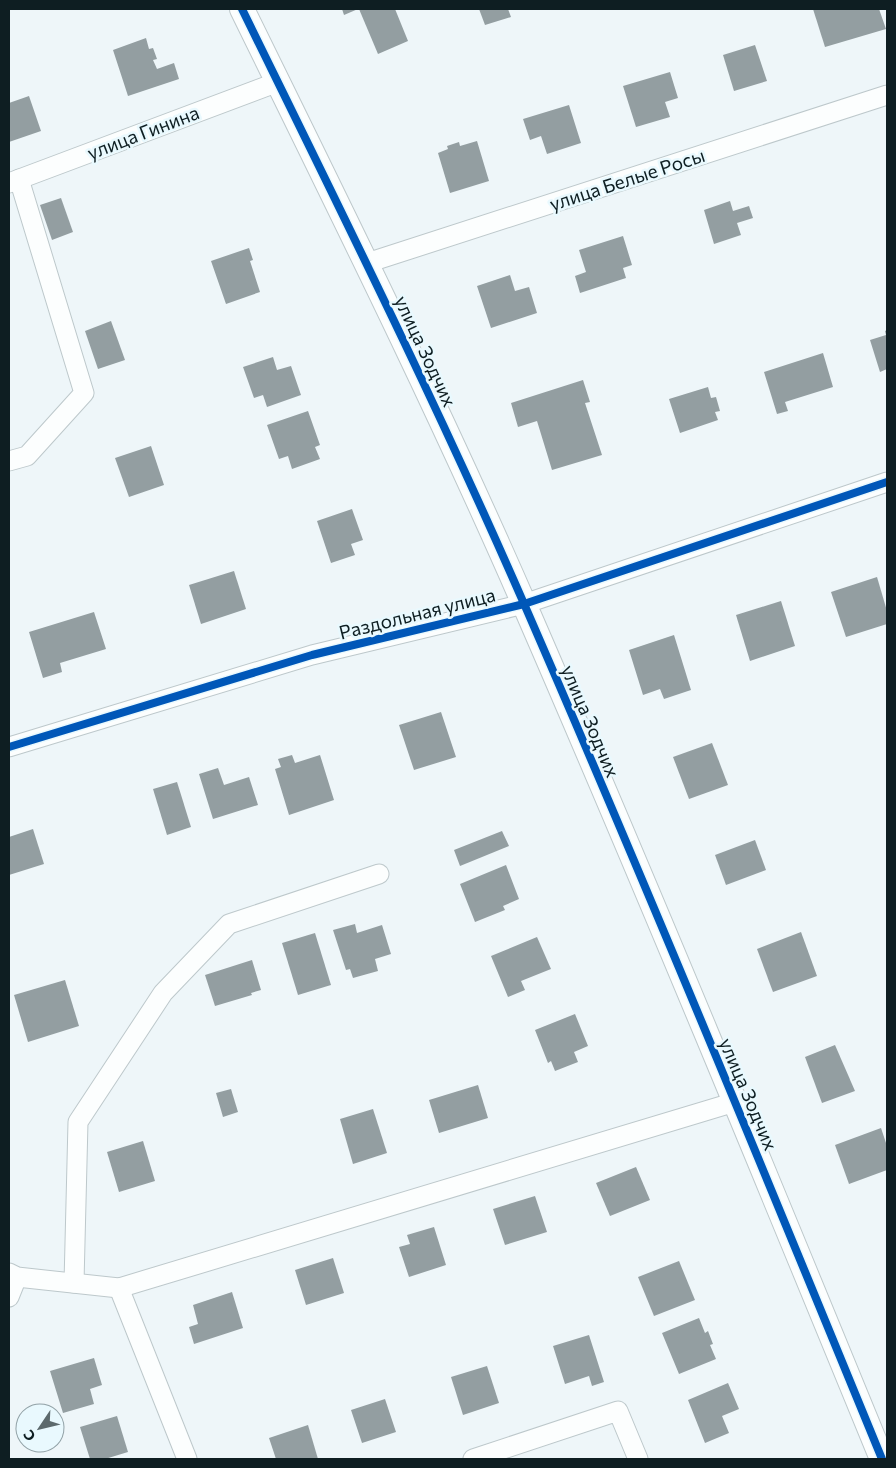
<svg xmlns="http://www.w3.org/2000/svg" width="896" height="1468" font-family="Commissioner,sans-serif">
	<style>
		.building { fill: #939ea1 }
		.lines { fill: none; stroke-linecap: round; stroke-linejoin: round }
		.minor-casing { stroke: #bdc8cb; stroke-width: 21 }
		.tertiary-casing { stroke: #bdc8cb; stroke-width: 26 }
		.minor { stroke: #fcfefe; stroke-width: 19 }
		.tertiary { stroke: #fcfefe; stroke-width: 24 }
		.cycleway-casing { stroke: #e9f9fe; stroke-width: 11 }
		.cycleway { stroke: #0057b8; stroke-width: 8 }
		.labels { text-anchor: middle; dominant-baseline: central; stroke-width: 5; stroke-linejoin: round; paint-order: stroke }
		.street-label { font-size: 19px; fill: #0e1e22; stroke: #e9f9fe }
	</style>
	<rect width="100%" height="100%" fill="#eef6f9"/>
	<g class="building">
		<polygon points="342,9 358,9 344,15"/>
		<polygon points="359,9 395,9 408,41 378,54"/>
		<polygon points="479,9 508,9 511,17 485,25"/>
		<polygon points="813,9 879,9 886,29 825,47"/>
		<polygon points="146,38 149,49 153,48 157,59 153,60 157,69 174,63 179,79 128,96 113,50"/>
		<polygon points="755,45 767,81 734,91 723,55"/>
		<polygon points="670,72 678,98 665,102 670,117 636,127 623,86"/>
		<polygon points="29,96 41,131 9,142 9,103"/>
		<polygon points="569,105 581,143 547,154 541,136 530,140 523,119"/>
		<polygon points="477,141 489,181 450,193 438,153 448,149 447,146 459,142 460,146"/>
		<polygon points="61,198 73,232 52,240 40,205"/>
		<polygon points="730,201 733,211 749,206 753,218 737,223 741,235 714,244 704,210"/>
		<polygon points="623,236 632,265 623,268 626,278 580,293 575,276 586,272 579,250"/>
		<polygon points="249,248 253,260 250,261 260,292 226,304 211,261"/>
		<polygon points="510,275 515,291 529,287 537,313 491,328 477,286"/>
		<polygon points="111,321 125,360 98,369 85,331"/>
		<polygon points="887,330 887,369 880,372 870,340 886,335 885,331"/>
		<polygon points="823,353 833,387 785,402 788,411 777,414 764,372"/>
		<polygon points="273,357 277,370 291,366 301,395 267,407 263,395 254,398 243,367"/>
		<polygon points="583,380 590,402 585,403 602,455 552,470 537,421 518,427 511,403"/>
		<polygon points="708,387 711,398 716,397 720,411 715,412 718,420 680,433 669,399"/>
		<polygon points="308,411 320,445 315,447 320,459 292,469 288,456 279,459 267,425"/>
		<polygon points="151,446 164,485 129,497 115,458"/>
		<polygon points="352,509 363,540 351,544 355,555 331,563 317,521"/>
		<polygon points="234,571 246,609 201,624 189,585"/>
		<polygon points="877,577 887,611 887,624 846,637 831,592"/>
		<polygon points="781,601 795,646 750,661 736,615"/>
		<polygon points="94,612 106,649 60,663 62,672 43,678 29,632"/>
		<polygon points="674,635 691,690 664,699 660,689 643,695 629,650"/>
		<polygon points="441,712 456,757 414,770 399,725"/>
		<polygon points="712,743 728,785 689,799 673,757"/>
		<polygon points="292,755 295,763 320,755 334,800 289,815 275,769 281,767 278,759"/>
		<polygon points="218,768 224,785 249,777 258,805 213,819 199,774"/>
		<polygon points="177,782 191,827 167,835 153,789"/>
		<polygon points="33,829 44,864 9,875 9,837"/>
		<polygon points="502,831 509,846 460,866 454,850"/>
		<polygon points="755,840 766,870 726,885 715,855"/>
		<polygon points="506,865 519,899 503,906 505,910 475,922 460,884"/>
		<polygon points="355,924 357,933 382,925 391,954 375,959 378,971 353,978 350,969 346,970 333,930"/>
		<polygon points="801,932 817,976 773,992 757,949"/>
		<polygon points="315,933 331,985 298,995 282,943"/>
		<polygon points="537,937 551,969 521,981 525,990 508,997 491,956"/>
		<polygon points="252,960 261,990 251,993 252,995 215,1006 205,975"/>
		<polygon points="65,980 79,1026 28,1042 14,995"/>
		<polygon points="575,1014 588,1046 574,1052 578,1062 555,1071 551,1061 548,1063 535,1030"/>
		<polygon points="835,1045 855,1091 822,1103 805,1057"/>
		<polygon points="478,1085 488,1118 439,1133 429,1100"/>
		<polygon points="231,1089 238,1112 223,1117 216,1093"/>
		<polygon points="373,1109 387,1153 353,1164 340,1119"/>
		<polygon points="881,1128 887,1146 887,1170 849,1184 835,1145"/>
		<polygon points="143,1141 155,1181 119,1192 107,1152"/>
		<polygon points="636,1167 650,1200 610,1216 596,1183"/>
		<polygon points="535,1196 547,1232 505,1245 493,1209"/>
		<polygon points="434,1227 446,1265 409,1277 399,1247 410,1244 407,1235"/>
		<polygon points="333,1258 344,1293 306,1305 295,1270"/>
		<polygon points="679,1261 695,1300 654,1316 638,1277"/>
		<polygon points="232,1292 243,1328 194,1344 189,1327 198,1324 193,1305"/>
		<polygon points="699,1318 705,1333 708,1331 713,1344 710,1345 716,1359 679,1374 662,1333"/>
		<polygon points="589,1335 604,1382 592,1386 589,1376 565,1384 553,1346"/>
		<polygon points="94,1358 102,1385 90,1389 94,1404 63,1413 50,1371"/>
		<polygon points="487,1366 499,1403 463,1415 451,1377"/>
		<polygon points="728,1383 739,1409 722,1416 729,1433 705,1443 688,1400"/>
		<polygon points="385,1399 396,1432 362,1443 351,1410"/>
		<polygon points="117,1416 128,1452 105,1459 90,1459 80,1427"/>
		<polygon points="308,1425 318,1459 276,1459 269,1438"/>
	</g>
	<g class="lines">
		<defs>
			<g id="minor">
				<polyline points="9,183 278,82"/>
				<polyline points="367,263 887,95"/>
				<polyline points="9,461 27,456 84,393 19,179"/>
				<polyline points="9,747 312,655 524,604 887,482"/>
				<polyline points="9,1273 17,1277 119,1288 735,1102"/>
				<polyline points="74,1283 78,1122 163,993 229,924 379,874"/>
				<polyline points="119,1288 187,1459"/>
				<polyline points="9,1297 17,1277"/>
				<polyline points="473,1459 618,1411 638,1459"/>
			</g>
			<path id="tertiary" d="M242,9C339,207 437,404 525,606C648,889 765,1174 882,1459"/>
		</defs>
		<use href="#minor" class="minor-casing"/>
		<use href="#tertiary" class="tertiary-casing"/>
		<use href="#minor" class="minor"/>
		<use href="#tertiary" class="tertiary"/>
		<defs>
			<g id="cycleway">
				<path d="M242,9C339,207 437,404 525,606C648,889 765,1174 882,1459"/>
				<polyline points="9,747 312,655 524,604 887,482"/>
			</g>
		</defs>
		<use href="#cycleway" class="cycleway-casing"/>
		<use href="#cycleway" class="cycleway"/>
	</g>
	<g class="labels">
		<g class="street-label">
			<text transform="translate(143 132) rotate(-21)">улица Гинина</text>
			<text transform="translate(627 179) rotate(-18)">улица Белые Росы</text>
			<text transform="translate(426 351) rotate(65)">улица Зодчих</text>
			<text transform="translate(417 613) rotate(-14)">Раздольная улица</text>
			<text transform="translate(591 721) rotate(67)">улица Зодчих</text>
			<text transform="translate(749 1094) rotate(67)">улица Зодчих</text>
		</g>
	</g>
	<rect width="896" height="1468" fill="none" stroke="#0e1e22" stroke-width="20"/>
	<g transform="translate(40 1428) rotate(235)"><circle r="24" fill="#e9f9fe" stroke="#91a1a6"/>
	<path d="M0-4L9 19L0 12L-9 19Z" fill="#5c6a6d"/>
	<text y="-8" font-size="14" font-weight="bold" text-anchor="middle" fill="#0e1e22">С</text>
	</g>
</svg>
